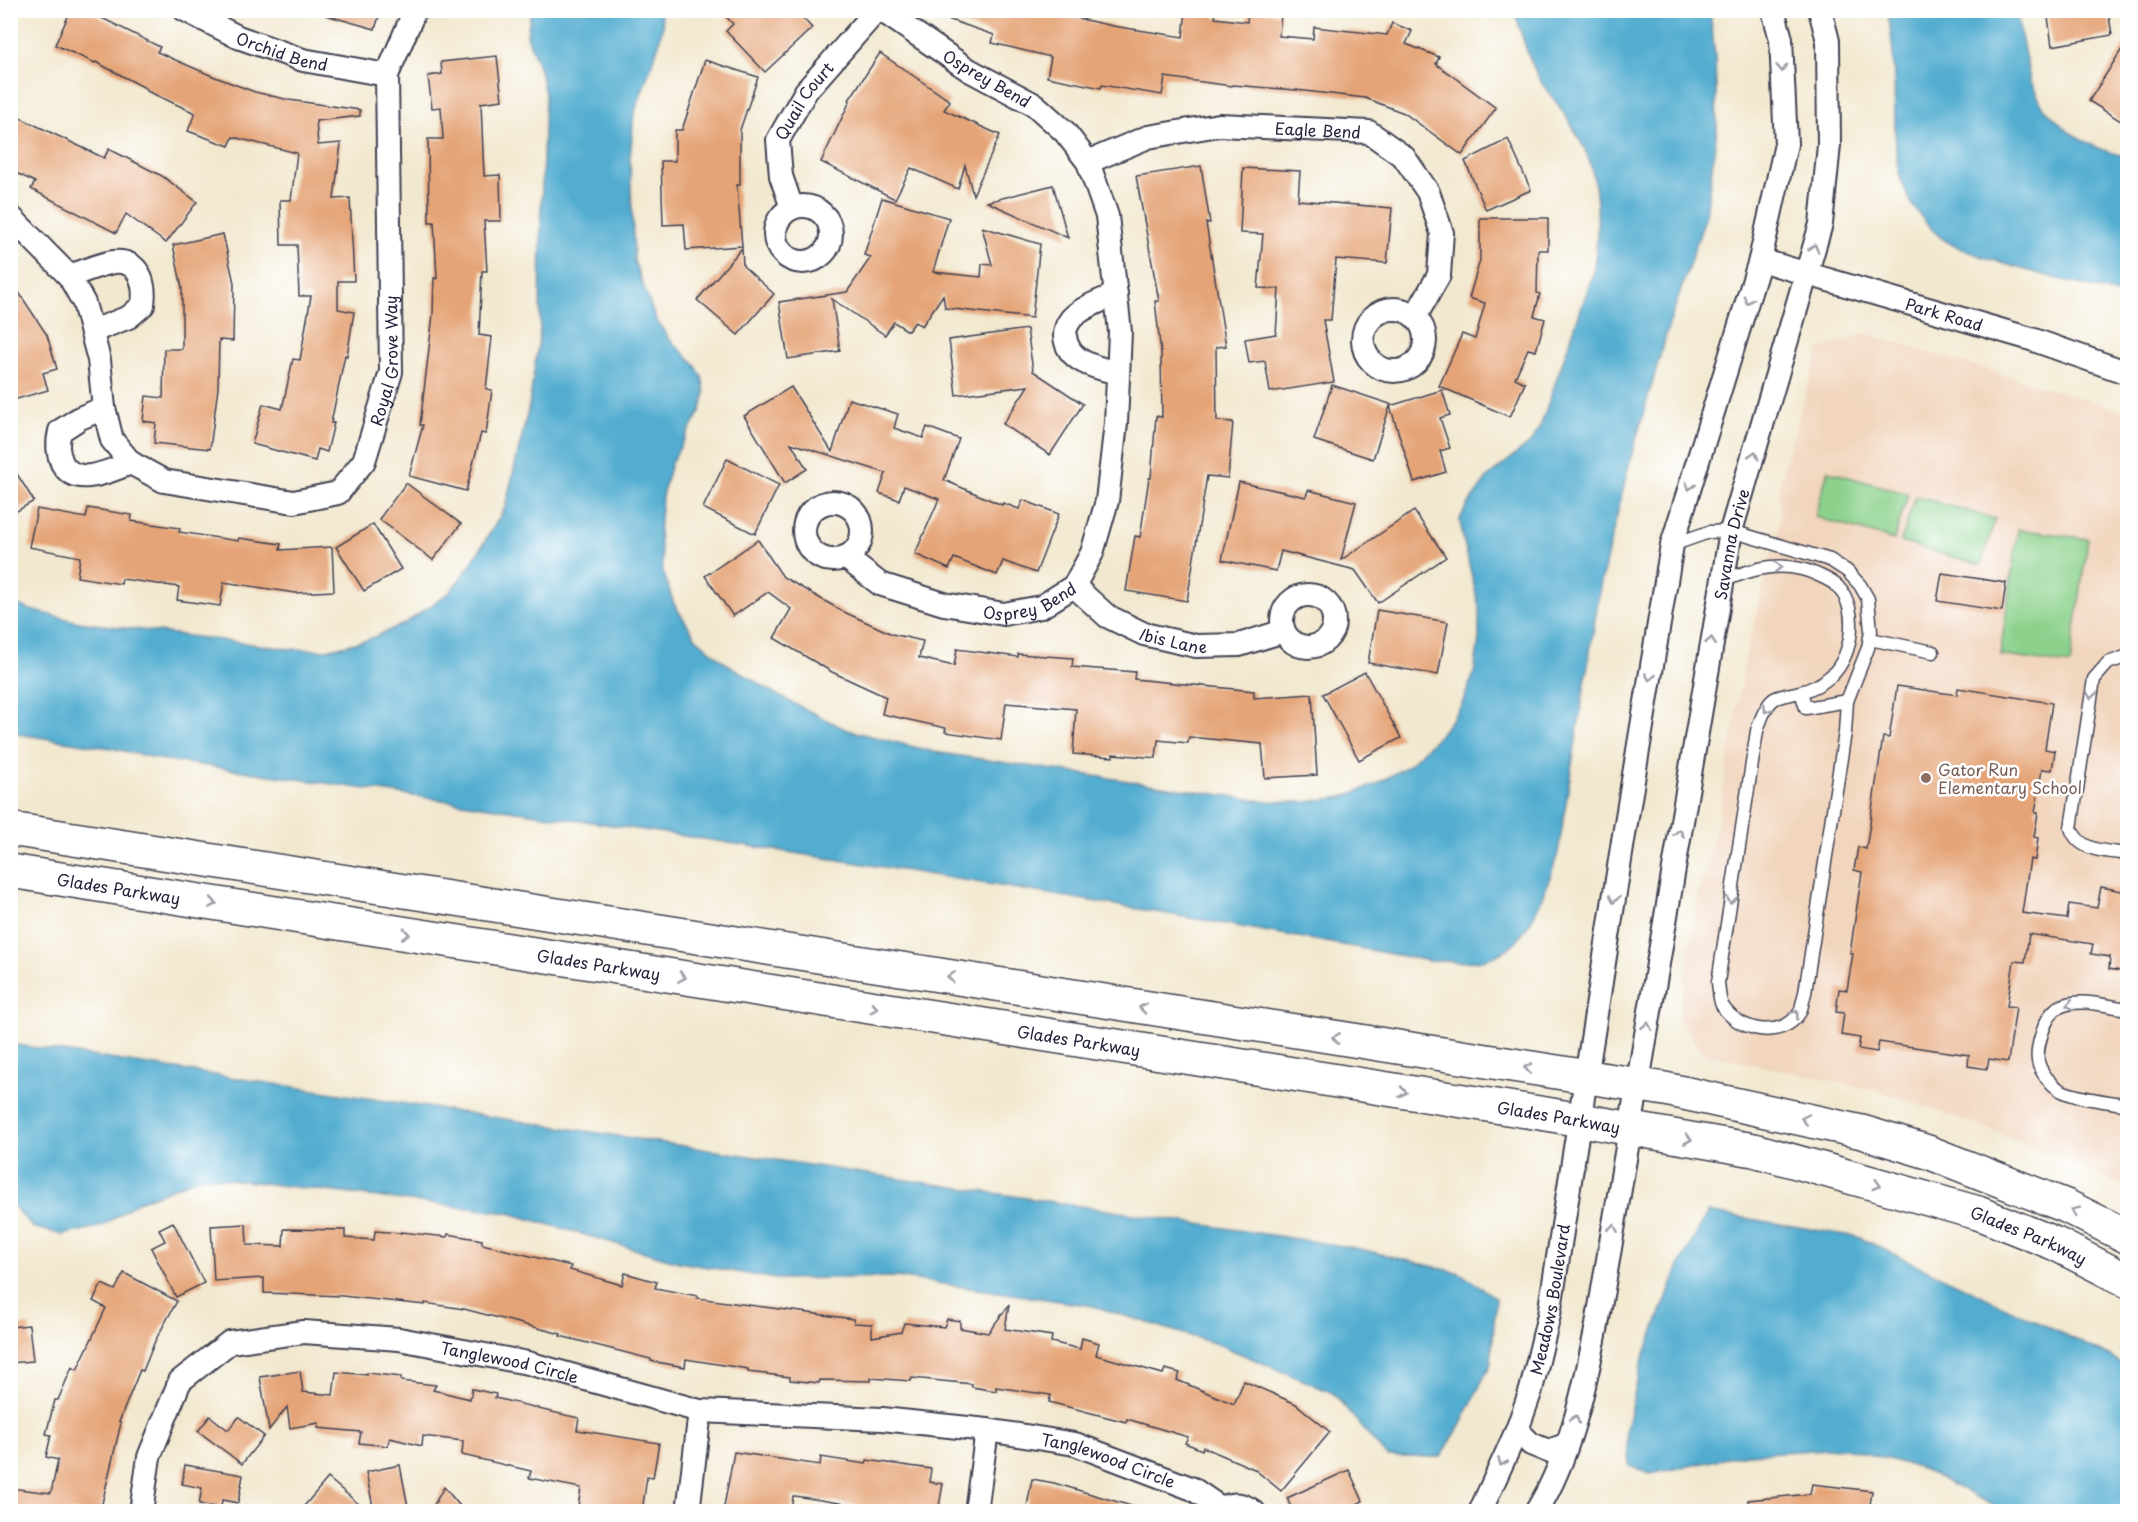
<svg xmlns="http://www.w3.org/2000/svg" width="2138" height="1522" font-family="'Playpen Sans',sans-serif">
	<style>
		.built { fill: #f1d5bd }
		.green { fill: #8bd18c; stroke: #567a64; stroke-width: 1.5 }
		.water { fill: #52add0; stroke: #3a6886; stroke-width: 1.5 }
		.building { fill: #e5a477 }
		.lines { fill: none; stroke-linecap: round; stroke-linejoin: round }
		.service-casing { stroke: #414051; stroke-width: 15 }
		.minor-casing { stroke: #414051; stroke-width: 26 }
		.primary-casing { stroke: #414051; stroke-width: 36 }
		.service { stroke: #fff; stroke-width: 12 }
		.minor { stroke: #fff; stroke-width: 22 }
		.primary { stroke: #fff; stroke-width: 33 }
		.oneway { stroke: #9c9ca7 }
		.education-dot { fill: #8d6e63; stroke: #fff; stroke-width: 2 }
		.labels { text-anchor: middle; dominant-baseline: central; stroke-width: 5; stroke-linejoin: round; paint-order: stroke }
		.street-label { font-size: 16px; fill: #22223b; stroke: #fff }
		.education-label { font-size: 16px; fill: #785e54; stroke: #fff; text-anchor: start }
	</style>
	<rect width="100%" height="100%" fill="#fff"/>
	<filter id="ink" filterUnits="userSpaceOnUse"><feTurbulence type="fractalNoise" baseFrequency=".0167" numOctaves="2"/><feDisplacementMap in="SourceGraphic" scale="12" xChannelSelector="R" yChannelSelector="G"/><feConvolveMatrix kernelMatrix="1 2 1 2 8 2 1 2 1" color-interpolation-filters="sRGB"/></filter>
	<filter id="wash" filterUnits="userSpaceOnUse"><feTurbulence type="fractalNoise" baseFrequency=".008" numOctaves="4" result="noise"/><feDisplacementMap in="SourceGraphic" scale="24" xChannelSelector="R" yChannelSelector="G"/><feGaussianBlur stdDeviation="1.35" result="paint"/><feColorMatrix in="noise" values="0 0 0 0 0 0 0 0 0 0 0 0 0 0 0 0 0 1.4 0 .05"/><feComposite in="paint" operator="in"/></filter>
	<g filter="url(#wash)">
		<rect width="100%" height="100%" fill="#f2e8cf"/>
		<polygon class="built" points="1865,333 2127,412 2127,1188 2000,1133 1876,1090 1704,1054 1678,1018 1699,892 1717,825 1746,653 1781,518 1778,486 1819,350"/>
		<g class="green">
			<polygon points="1828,471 1908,494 1894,540 1815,517"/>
			<polygon points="1915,496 1995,519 1981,565 1901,542"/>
			<polygon points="2018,529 2088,539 2070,665 2000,655"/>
		</g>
		<g class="water">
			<path d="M531,10L660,11L663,25L658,47L634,114L630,159L634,261L656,320L670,340L693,362L702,376L705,393L701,410L671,463L662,496L659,532L663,571L674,604L696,638L724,662L779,696L847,730L934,752L1263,801L1306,802L1342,797L1377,784L1409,765L1442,732L1461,706L1474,673L1479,639V607L1462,534L1460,519L1467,506L1488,477L1531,442L1540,427L1593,274C1599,237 1601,185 1585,150C1578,135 1569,120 1559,106C1553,98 1545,89 1540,80C1528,58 1521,35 1515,11H1710L1715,57L1717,128L1706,215L1668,328L1630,460L1601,582L1558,853C1546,889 1530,946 1489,958C1470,964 1448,961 1429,961C1008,882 583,820 159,759L111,748L11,733V602L31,610L79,622L290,649L326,650L367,640L404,624L449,593L471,564L505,508L529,406L540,331L541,215L545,95L540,70L527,36Z"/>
			<path d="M1887,11H2016L2030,80L2043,107L2069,132L2097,148L2127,157V297C2078,282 2027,273 1978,255C1965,250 1949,245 1938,235C1915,214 1901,191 1897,161C1892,111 1898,60 1887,11Z"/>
			<polygon points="11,1044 1356,1248 1460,1273 1496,1298 1491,1363 1461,1424 1441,1457 1387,1457 1333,1393 1220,1345 1093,1306 896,1277 776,1279 679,1262 509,1213 203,1176 138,1202 102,1226 63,1235 32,1227 11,1203"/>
			<polygon points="1708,1212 1858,1237 2109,1356 2127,1367 2127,1511 2004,1511 1918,1467 1845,1448 1747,1454 1650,1474 1629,1466 1626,1429 1641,1364 1679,1266"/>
		</g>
		<g id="blocks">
			<g class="building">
				<polygon points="71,10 86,10 160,47 157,52 210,75 255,92 289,100 360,110 360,116 316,121 318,145 341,143 334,199 350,198 354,281 338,281 338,309 354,312 347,356 345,355 331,423 334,423 327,452 318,449 315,461 252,444 263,404 282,409 293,359 300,360 311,296 299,296 297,245 281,245 280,200 291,200 297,153 233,137 229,146 188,131 195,113 147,91 147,89 96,62 95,63 55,45"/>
				<polygon points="326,10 381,10 375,29 325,15"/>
				<polygon points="720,10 795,10 812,28 765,72 726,31 733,24"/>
				<polygon points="931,10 1054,10 1053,13 1113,26 1183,37 1186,10 1216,10 1215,18 1247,22 1248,10 1281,14 1279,36 1313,39 1314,27 1387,35 1392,23 1412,31 1406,44 1439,57 1436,64 1496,108 1462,155 1404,113 1365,98 1296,90 1233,85 1232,86 1165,77 1162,95 1102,85 1101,88 1047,77 1051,57 992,43 994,35 930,13"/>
				<polygon points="2047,10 2108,10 2112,35 2052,46"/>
				<polygon points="2127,41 2127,125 2089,101"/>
				<polygon points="880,53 950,101 944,110 1000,135 973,195 965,165 958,189 911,168 895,199 821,162 850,101 849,100"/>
				<polygon points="497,56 502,100 481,103 484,176 500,175 501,221 484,221 487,271 482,271 479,335 492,337 486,389 492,390 486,434 481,433 466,491 409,476 423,425 420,425 433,314 434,278 437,279 434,222 429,222 428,139 443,139 441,107 432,108 428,76 442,74 441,62"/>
				<polygon points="705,60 758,77 740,130 740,185 737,185 742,246 686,250 684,224 663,225 661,161 675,161 675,130 682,130"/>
				<polygon points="10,113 104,158 109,149 162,176 197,202 166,243 126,214 116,233 31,189 35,182 10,170"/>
				<polygon points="1508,139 1531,190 1486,210 1465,161"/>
				<polygon points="1201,166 1210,223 1206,223 1226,346 1216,347 1217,421 1233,422 1228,478 1207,476 1187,601 1126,591 1135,536 1140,537 1149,478 1151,478 1156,416 1162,417 1161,354 1155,301 1159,301 1136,176"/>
				<polygon points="1243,168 1300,171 1298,200 1392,208 1387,263 1336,259 1331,320 1323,320 1334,382 1270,392 1265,361 1249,363 1245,339 1276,334 1279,289 1258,288 1263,234 1240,233"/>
				<polygon points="1053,185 1068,238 987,202"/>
				<polygon points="882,198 949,218 933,272 981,277 982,264 992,265 982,227 1040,244 1032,318 945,308 943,295 922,326 915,322 908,331 894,322 885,335 832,299 840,351 788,359 779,302 847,292 871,257 864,255"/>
				<polygon points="1480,218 1548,218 1548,250 1538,250 1537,293 1540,294 1534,316 1545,319 1536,351 1528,349 1515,378 1525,383 1510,417 1439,386 1462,334 1475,339 1485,303 1469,298 1480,260"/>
				<polygon points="223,234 234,283 233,341 219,340 218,388 210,449 154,443 156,423 143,421 146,396 163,398 164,349 182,349 182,288 173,245"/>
				<polygon points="742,248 743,266 774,294 738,335 697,300"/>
				<polygon points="10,279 47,335 57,369 43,373 48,390 10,401"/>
				<polygon points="1027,329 1033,371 1083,404 1050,455 1003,424 1028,386 956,395 949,340"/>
				<polygon points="1332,385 1390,404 1390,406 1442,390 1450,415 1440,418 1450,448 1440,451 1446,472 1414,482 1390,406 1373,459 1314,440"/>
				<polygon points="791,387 832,452 849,399 898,414 894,428 923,438 927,427 959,439 944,480 1002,505 1003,503 1019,509 1023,500 1059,514 1036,573 1003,561 997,575 954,558 949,569 915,554 939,499 904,486 899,500 879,493 886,473 791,443 807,469 785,483 744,416"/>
				<polygon points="727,459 779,485 755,534 703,508"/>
				<polygon points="10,463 34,501 10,515"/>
				<polygon points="1239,482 1306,497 1308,490 1356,502 1341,560 1414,511 1446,557 1378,603 1355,570 1281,551 1276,571 1222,560"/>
				<polygon points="406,483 461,524 433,560 379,519"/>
				<polygon points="88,508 132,515 131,521 180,528 179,532 238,541 239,538 281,544 280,550 332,547 334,591 295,593 224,582 220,606 177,600 179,587 122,579 121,584 77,577 80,557 29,547 37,509 86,518"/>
				<polygon points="373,524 401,569 364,591 336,547"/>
				<polygon points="758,540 783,577 842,611 892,634 923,641 919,658 954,666 957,649 1018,657 1018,654 1073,658 1072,667 1135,672 1134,679 1254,691 1254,698 1312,694 1317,775 1265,778 1262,744 1189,737 1188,743 1158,740 1156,758 1113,754 1113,757 1073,754 1076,709 1006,703 1001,740 945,732 946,728 882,714 886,697 832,672 774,638 791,609 768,592 733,616 705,576"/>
				<polygon points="1942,573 2006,583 2002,611 1937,601"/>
				<polygon points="1377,610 1448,622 1438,675 1368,663"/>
				<polygon points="1365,672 1401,738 1359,760 1323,694"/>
				<polygon points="1897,686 1957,695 1958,688 2052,703 2045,749 2055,751 2052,770 2042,769 2035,813 2038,813 2034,837 2038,838 2035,860 2030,859 2022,913 2067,919 2069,904 2097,908 2101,887 2127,892 2127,972 2109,969 2110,957 2091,954 2093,944 2029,934 2025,962 2014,961 2007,1006 2016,1007 2008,1062 1989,1059 1987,1069 1968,1066 1969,1055 1879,1042 1877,1052 1858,1049 1860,1038 1841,1035 1844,1013 1836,1012 1839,989 1847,990 1853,953 1850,953 1862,872 1854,870 1858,847 1866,849 1883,737 1889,738"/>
				<polygon points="173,1222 204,1283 176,1297 151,1248 165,1241 159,1229"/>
				<polygon points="246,1224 247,1245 283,1246 284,1229 345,1230 345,1238 374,1240 375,1231 401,1233 401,1232 447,1237 448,1234 482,1240 482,1244 571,1266 570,1270 622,1285 625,1273 657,1282 655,1288 698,1296 697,1298 853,1319 854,1323 872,1324 872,1337 901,1332 904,1323 944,1327 947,1319 960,1321 960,1328 988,1333 1009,1305 1005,1329 1052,1336 1051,1342 1080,1349 1082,1338 1099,1343 1096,1355 1163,1374 1165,1369 1180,1373 1177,1380 1234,1404 1244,1381 1296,1404 1330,1432 1281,1491 1254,1469 1203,1447 1202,1450 1185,1443 1188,1437 1127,1419 1126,1422 1049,1402 1051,1395 996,1387 996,1391 972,1387 972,1384 912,1378 911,1381 871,1378 871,1381 820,1380 819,1383 790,1380 790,1377 748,1372 748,1369 686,1359 685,1367 651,1361 651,1359 560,1336 561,1334 464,1309 425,1303 425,1305 342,1296 264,1293 264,1278 214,1281 211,1226"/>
				<polygon points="124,1273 177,1301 155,1341 143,1371 140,1370 119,1422 121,1423 100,1512 10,1512 10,1488 51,1493 58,1460 46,1457 51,1435 46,1434 55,1400 58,1400 72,1367 77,1370 106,1308 93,1301 102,1284 115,1290"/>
				<polygon points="29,1325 33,1361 10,1363 10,1327"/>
				<polygon points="300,1371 303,1392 333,1395 336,1372 367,1375 367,1373 401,1377 401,1381 436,1385 433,1390 470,1399 472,1389 496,1394 495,1398 538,1408 538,1409 579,1418 577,1430 659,1443 653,1478 647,1477 642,1512 608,1512 578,1507 581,1488 529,1478 531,1471 462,1455 463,1441 423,1436 422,1446 390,1438 387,1446 359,1443 361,1432 318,1428 319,1423 290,1428 287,1407 269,1430 260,1377"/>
				<polygon points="210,1416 228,1430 239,1417 264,1436 242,1464 198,1431"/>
				<polygon points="734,1452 820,1465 821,1457 866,1464 867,1460 931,1469 929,1482 943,1484 938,1512 858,1512 859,1506 795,1496 793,1496 791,1512 723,1512"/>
				<polygon points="185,1465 243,1475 238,1503 222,1500 221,1508 199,1504 202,1488 182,1484"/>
				<polygon points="400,1465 409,1512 374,1512 366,1472"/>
				<polygon points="1349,1470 1363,1501 1340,1512 1293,1512 1287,1498"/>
				<polygon points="328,1478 368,1512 299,1512"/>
				<polygon points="1032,1479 1054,1483 1135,1507 1134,1512 1026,1512"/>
				<polygon points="1812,1484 1872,1491 1869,1512 1748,1512 1748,1500 1810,1494"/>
				<polygon points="444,1487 465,1512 430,1512"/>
			</g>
		</g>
	</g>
	<g filter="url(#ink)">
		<use href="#blocks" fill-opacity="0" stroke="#414051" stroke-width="1.5"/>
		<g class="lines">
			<defs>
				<g id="service">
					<path d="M1672,545L1709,532L1731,531L1830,560L1847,571L1860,585L1868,599L1871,631L1868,648L1847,701L1845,732L1805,993C1803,999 1802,1007 1800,1012C1782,1041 1737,1031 1722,1005C1719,999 1719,990 1718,982L1757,731C1760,721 1765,706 1774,699C1781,695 1793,694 1800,692C1813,689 1823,683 1832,675C1853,655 1859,609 1838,587C1832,580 1810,571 1801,569C1773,562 1747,571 1722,581"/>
					<polyline points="1870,639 1933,652"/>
					<path d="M2128,656L2108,663L2094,679L2071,828C2079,852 2106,851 2128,854"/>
					<polyline points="1801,692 1806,708 1847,701"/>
					<path d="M2128,1009C2106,1006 2079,997 2059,1007C2045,1014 2034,1051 2039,1065C2042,1074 2052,1085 2060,1090C2077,1099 2108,1101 2128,1105"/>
				</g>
				<g id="minor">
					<path id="s1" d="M185,10L238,37L303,60L387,75"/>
					<path id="s2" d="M1088,162L1148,137L1219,125L1369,132L1404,157L1428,192L1442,233L1439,275L1415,317"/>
					<circle cx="803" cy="234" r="28"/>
					<path id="s3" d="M792,208L781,176L778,140L806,91L877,10"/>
					<path id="s4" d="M10,216L69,276L84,303L99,360L104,408L112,440L131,463L164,481L294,502L338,493L364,461L391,372L387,75L415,10"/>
					<path id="s5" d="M1760,260L2031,339L2128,373"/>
					<path d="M69,276C83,272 99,264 114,262C140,259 146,285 143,305L129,317L93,331"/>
					<path d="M1116,294C1101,301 1082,307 1071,319C1067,324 1065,330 1065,336C1067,362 1097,368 1118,373"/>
					<circle cx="1394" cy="340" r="31"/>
					<path d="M104,408L80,418L60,431C57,443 57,452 62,463C76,489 111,470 131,463"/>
					<circle cx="833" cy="531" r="29"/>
					<path id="s6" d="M845,557L880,584L944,604L1004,614L1041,607L1074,586L1092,553L1107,501L1116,423L1120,332L1107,216L1088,162L1065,132L1035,105L969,70L881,10"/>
					<path id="s7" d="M1074,586L1107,616L1144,634L1196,646L1239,645L1284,631"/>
					<circle cx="1308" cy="621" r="26"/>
					<polyline points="1517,1430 1531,1444 1548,1451 1566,1445"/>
					<path id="s8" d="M141,1512L149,1457L180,1381L230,1342L304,1332L399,1339L528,1363L700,1411L882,1419L987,1430L1075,1444L1193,1489L1221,1508"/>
					<polyline points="688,1512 700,1411"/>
					<polyline points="976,1512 987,1430"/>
					<path d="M1217,1512C1229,1501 1243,1503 1254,1512"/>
					<path id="s9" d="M1480,1512L1517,1430L1531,1390L1549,1315L1623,841L1672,545L1760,260L1786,144L1781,39L1773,10"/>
					<path id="s10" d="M1536,1512C1570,1458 1585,1386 1597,1325L1731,531L1821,224L1829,145L1828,41L1820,10"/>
				</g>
				<g id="primary">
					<polyline points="10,829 1665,1089 1862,1132 1928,1152 2066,1206 2128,1237"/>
					<path id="s11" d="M10,871L1546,1114L1754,1150L1978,1213L2056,1244L2128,1281"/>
				</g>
			</defs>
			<use href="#service" class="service-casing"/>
			<use href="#minor" class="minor-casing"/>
			<use href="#primary" class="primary-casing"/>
			<use href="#service" class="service"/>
			<use href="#minor" class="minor"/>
			<use href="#primary" class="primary"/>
		</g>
		<defs><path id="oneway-chevron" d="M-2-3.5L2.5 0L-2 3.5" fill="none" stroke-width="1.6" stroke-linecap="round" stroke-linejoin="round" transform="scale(1.5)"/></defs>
		<g class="oneway">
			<use href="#oneway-chevron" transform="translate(1782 68) rotate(87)"/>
			<use href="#oneway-chevron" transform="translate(1814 248) rotate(-74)"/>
			<use href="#oneway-chevron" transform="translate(1748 300) rotate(107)"/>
			<use href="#oneway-chevron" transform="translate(1754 455) rotate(-74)"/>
			<use href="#oneway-chevron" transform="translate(1690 486) rotate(107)"/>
			<use href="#oneway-chevron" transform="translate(1778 567)"/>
			<use href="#oneway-chevron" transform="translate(1711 641) rotate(-80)"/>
			<use href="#oneway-chevron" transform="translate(1650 677) rotate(99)"/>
			<use href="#oneway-chevron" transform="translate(2091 695) rotate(99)"/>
			<use href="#oneway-chevron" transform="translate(1767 709) rotate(123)"/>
			<use href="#oneway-chevron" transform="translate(1679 833) rotate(-80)"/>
			<use href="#oneway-chevron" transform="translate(1614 899) rotate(99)"/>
			<use href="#oneway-chevron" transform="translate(1731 900) rotate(99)"/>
			<use href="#oneway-chevron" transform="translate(213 903) rotate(9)"/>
			<use href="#oneway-chevron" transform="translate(406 934) rotate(9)"/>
			<use href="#oneway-chevron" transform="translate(682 977) rotate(9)"/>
			<use href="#oneway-chevron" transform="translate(951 977) rotate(-171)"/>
			<use href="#oneway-chevron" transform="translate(2070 1005) rotate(168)"/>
			<use href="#oneway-chevron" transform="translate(874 1008) rotate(9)"/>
			<use href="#oneway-chevron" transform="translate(1143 1008) rotate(-171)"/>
			<use href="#oneway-chevron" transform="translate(1795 1014) rotate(-52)"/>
			<use href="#oneway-chevron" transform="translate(1647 1026) rotate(-80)"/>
			<use href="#oneway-chevron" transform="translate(1336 1038) rotate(-171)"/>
			<use href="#oneway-chevron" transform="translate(1528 1068) rotate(-171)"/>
			<use href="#oneway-chevron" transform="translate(1403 1092) rotate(9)"/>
			<use href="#oneway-chevron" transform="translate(1805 1119) rotate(-168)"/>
			<use href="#oneway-chevron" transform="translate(1688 1139) rotate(10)"/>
			<use href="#oneway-chevron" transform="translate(1877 1185) rotate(16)"/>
			<use href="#oneway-chevron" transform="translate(2075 1211) rotate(-154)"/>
			<use href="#oneway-chevron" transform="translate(1613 1228) rotate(-80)"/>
			<use href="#oneway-chevron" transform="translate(1575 1419) rotate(-72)"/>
			<use href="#oneway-chevron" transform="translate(1502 1462) rotate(114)"/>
		</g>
	</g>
	<circle class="education-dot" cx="1926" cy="778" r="6"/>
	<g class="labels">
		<g class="street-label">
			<text stroke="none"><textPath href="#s1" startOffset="106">Orchid Bend</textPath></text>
			<text transform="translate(987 78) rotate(30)">Osprey Bend</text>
			<text stroke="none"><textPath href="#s3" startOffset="117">Quail Court</textPath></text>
			<text stroke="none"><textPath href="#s2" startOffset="236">Eagle Bend</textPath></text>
			<text stroke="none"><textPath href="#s5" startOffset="192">Park Road</textPath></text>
			<text stroke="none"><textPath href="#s4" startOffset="644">Royal Grove Way</textPath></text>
			<text stroke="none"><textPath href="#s10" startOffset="990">Savanna Drive</textPath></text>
			<text stroke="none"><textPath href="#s6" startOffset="200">Osprey Bend</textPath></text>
			<text stroke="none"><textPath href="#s7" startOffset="116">Ibis Lane</textPath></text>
			<text stroke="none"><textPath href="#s11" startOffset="110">Glades Parkway</textPath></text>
			<text stroke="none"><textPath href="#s11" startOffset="596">Glades Parkway</textPath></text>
			<text stroke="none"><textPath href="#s11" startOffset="1082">Glades Parkway</textPath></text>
			<text stroke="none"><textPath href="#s11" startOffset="1568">Glades Parkway</textPath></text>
			<text stroke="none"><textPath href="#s11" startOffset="2054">Glades Parkway</textPath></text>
			<text stroke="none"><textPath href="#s9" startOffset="225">Meadows Boulevard</textPath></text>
			<text stroke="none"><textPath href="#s8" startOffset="484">Tanglewood Circle</textPath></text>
			<text stroke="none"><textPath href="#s8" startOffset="1094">Tanglewood Circle</textPath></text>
		</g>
		<g class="education-label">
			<text x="1938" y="769">Gator Run<tspan x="1938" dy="18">Elementary School</tspan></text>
		</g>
	</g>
	<rect width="2138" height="1522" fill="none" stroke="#fff" stroke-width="36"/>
</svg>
